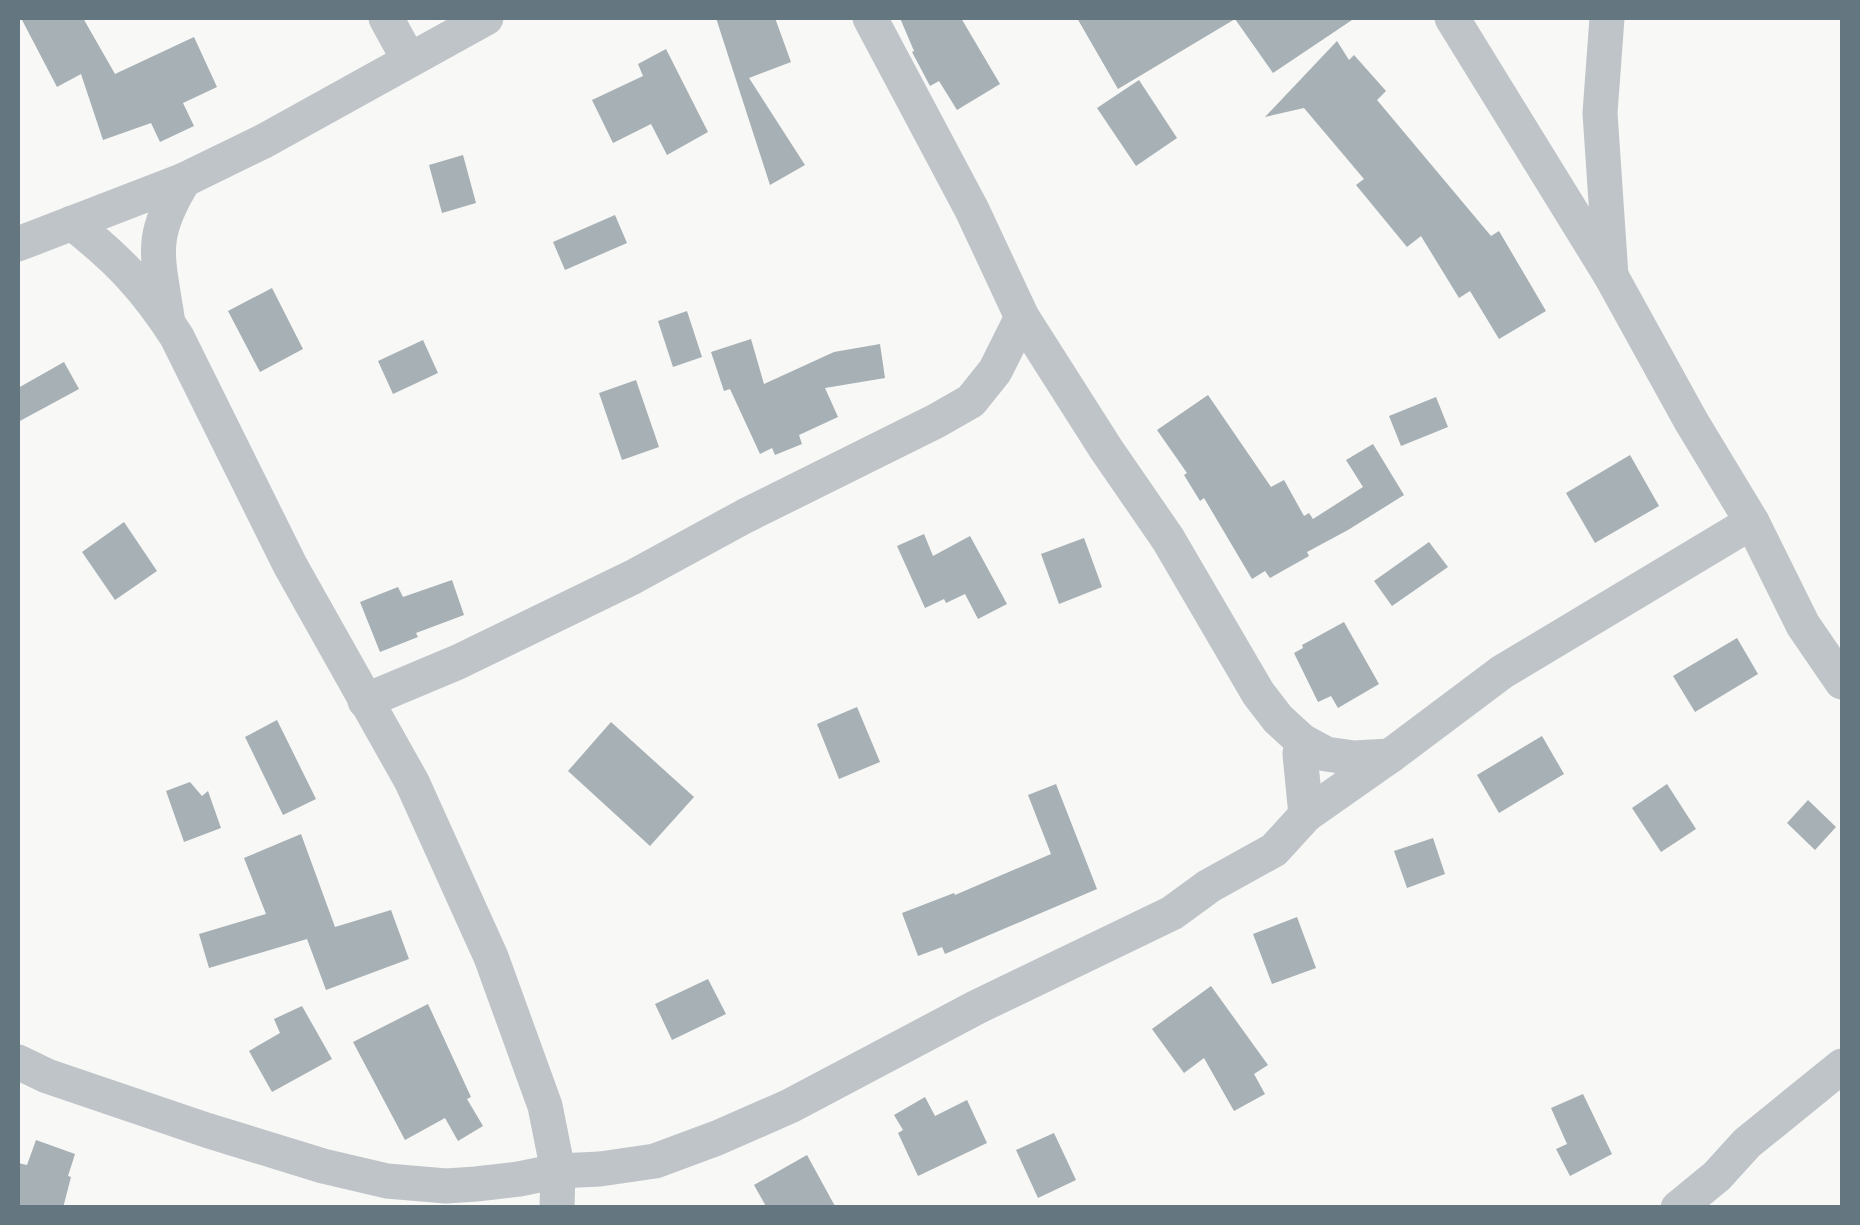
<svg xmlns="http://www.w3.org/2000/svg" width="1860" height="1225" font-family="Karla,sans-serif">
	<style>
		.building { fill: #a6b0b5 }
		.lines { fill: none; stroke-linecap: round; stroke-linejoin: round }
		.street { stroke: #bfc4c8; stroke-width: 35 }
	</style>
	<rect width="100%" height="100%" fill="#f8f8f6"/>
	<g class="building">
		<polygon points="21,18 83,18 115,74 194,37 217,87 183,103 194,126 160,142 151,123 103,140 81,74 57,87"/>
		<polygon points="716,18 775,18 791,62 749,78 805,165 770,185"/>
		<polygon points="900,18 961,18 1000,84 957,110 939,81 930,86 912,52 914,51"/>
		<polygon points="1077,18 1355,18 1273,73 1235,19 1118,89"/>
		<polygon points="1337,41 1349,60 1354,55 1386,91 1377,100 1491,236 1499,231 1546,311 1499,339 1470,291 1459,298 1421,236 1407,247 1356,185 1364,179 1304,108 1265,117"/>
		<polygon points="666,49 708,132 667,155 651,124 613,143 592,100 643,76 638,64"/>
		<polygon points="1139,80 1177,138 1136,166 1097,108"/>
		<polygon points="463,155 476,203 442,213 429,165"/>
		<polygon points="615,215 627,243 565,270 553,242"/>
		<polygon points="272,288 303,349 260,372 228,311"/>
		<polygon points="687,311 702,357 673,367 658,321"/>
		<polygon points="751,339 764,384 834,352 880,344 885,378 825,388 838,417 799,435 802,444 775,455 772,448 760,454 730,389 724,391 711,352"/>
		<polygon points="423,340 438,373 393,394 378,361"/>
		<polygon points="64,362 79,389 18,422 18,388"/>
		<polygon points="636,380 659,447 622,460 599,393"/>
		<polygon points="1208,395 1271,487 1284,480 1304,516 1309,513 1313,519 1363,487 1346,460 1373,444 1404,495 1348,530 1307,552 1309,556 1270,578 1265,571 1252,579 1204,498 1200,501 1184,475 1187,473 1157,430"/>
		<polygon points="1436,397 1448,427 1401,446 1389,416"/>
		<polygon points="1630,455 1659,506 1595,543 1566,493"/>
		<polygon points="124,522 157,571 115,600 82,552"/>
		<polygon points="924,534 933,556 970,536 1007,604 978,619 965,594 946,603 944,599 925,608 897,546"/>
		<polygon points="1084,538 1102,587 1059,604 1041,554"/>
		<polygon points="1429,542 1448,567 1392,606 1374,581"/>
		<polygon points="452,580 464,615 416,633 418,637 380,652 360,602 398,587 403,597"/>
		<polygon points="1344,622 1379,684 1338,708 1331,696 1318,702 1294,653 1303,648 1302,645"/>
		<polygon points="1737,638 1758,674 1695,712 1673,676"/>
		<polygon points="857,707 880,762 839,779 817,724"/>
		<polygon points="277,720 316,799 283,815 245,737"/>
		<polygon points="611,722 694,797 650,846 568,771"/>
		<polygon points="1542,736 1564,774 1499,813 1477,775"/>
		<polygon points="190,782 202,796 208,791 221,828 184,842 166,791"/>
		<polygon points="1056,784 1097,889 945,954 942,947 918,956 902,913 954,893 955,895 1051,854 1028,795"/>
		<polygon points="1667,784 1696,829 1661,852 1632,808"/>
		<polygon points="1808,800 1836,827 1815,850 1787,823"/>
		<polygon points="301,834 335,927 391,910 409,959 326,990 307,939 209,968 199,934 266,914 244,858"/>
		<polygon points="1433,838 1445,874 1407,888 1394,851"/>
		<polygon points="1297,917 1316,968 1272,984 1253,934"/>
		<polygon points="708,979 726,1014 672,1040 655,1004"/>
		<polygon points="1211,986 1268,1065 1254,1074 1265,1094 1234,1111 1204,1058 1184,1073 1152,1029"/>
		<polygon points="428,1004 471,1097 467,1099 483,1126 458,1141 445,1118 405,1140 353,1042"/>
		<polygon points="302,1006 332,1059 272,1092 249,1051 280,1033 274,1019"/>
		<polygon points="1583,1094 1612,1154 1570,1176 1556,1149 1567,1144 1551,1108"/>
		<polygon points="925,1097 935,1116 967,1100 987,1143 918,1176 898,1133 903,1130 894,1115"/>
		<polygon points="1054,1133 1076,1180 1038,1198 1016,1150"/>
		<polygon points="36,1140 75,1154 68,1176 71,1177 63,1208 18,1208 18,1163 27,1165"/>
		<polygon points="807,1155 836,1208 767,1208 754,1185"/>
	</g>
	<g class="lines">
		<g class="street">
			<polyline points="386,18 409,60"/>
			<polyline points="870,18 972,210 1022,317 1106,449 1168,539 1258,693 1278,719 1302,741 1326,754 1354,758 1390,756"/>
			<polyline points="1452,18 1611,276 1691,421 1752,522 1803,625 1842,682"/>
			<polyline points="1607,18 1600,113 1611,276"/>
			<path d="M72,223C117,258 146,288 177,337L290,565L412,782L491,957L545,1106L558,1171L557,1208"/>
			<polyline points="18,244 184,180 264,141 486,18"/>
			<path d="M167,317C157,253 149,237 184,180"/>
			<polyline points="365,701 458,662 633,577 745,516 936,421 971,401 995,371 1022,317"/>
			<polyline points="1302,741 1300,754 1306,815"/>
			<polyline points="18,1062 47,1076 206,1130 323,1166 387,1181 446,1186 476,1184 519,1179 558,1171 600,1169 655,1161 717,1138 790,1106 977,1007 1172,913 1209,886 1274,850 1306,815 1390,756 1502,672 1752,522"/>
			<polyline points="1678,1208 1717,1176 1747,1143 1842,1066"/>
		</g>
	</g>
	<rect width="1860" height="1225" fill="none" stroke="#647680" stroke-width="40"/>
</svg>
